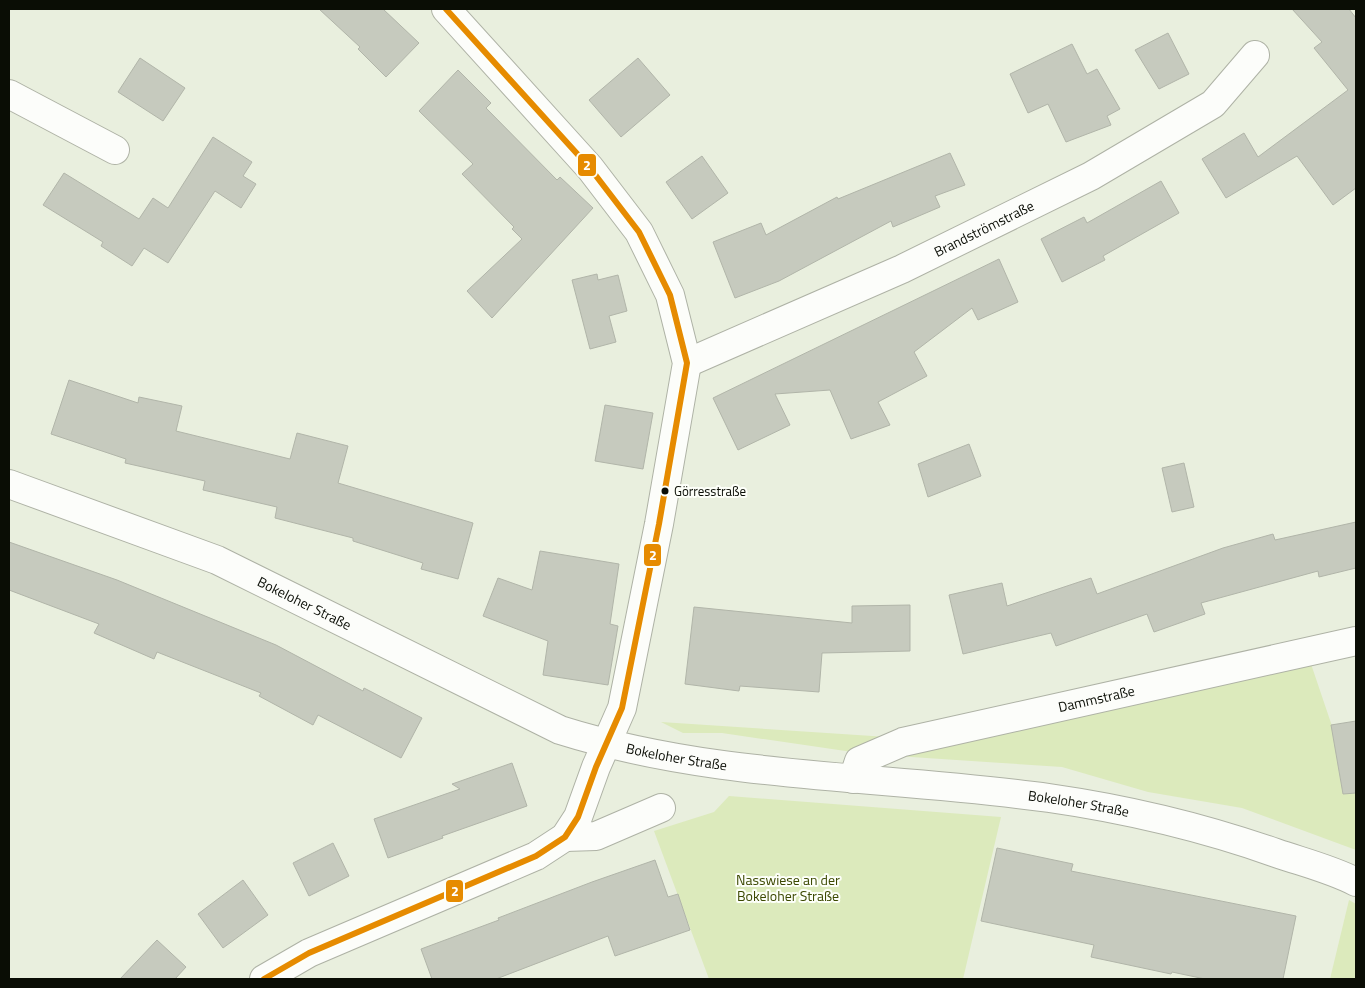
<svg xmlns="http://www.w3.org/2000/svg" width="1365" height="988" font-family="'Titillium Web',sans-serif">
	<rect width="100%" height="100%" fill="#e9efde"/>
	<!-- green -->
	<g fill="#dceabc">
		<polygon points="1310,661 1356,797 1356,850 1242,808 1148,792 1062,767 866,754 722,733 683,733 661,722 903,738"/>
		<polygon points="729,796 1001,817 963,979 709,979 654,831 714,812"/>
		<polygon points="1349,900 1356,904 1356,979 1330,979"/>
	</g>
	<!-- building -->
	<g fill="#c6cabe" stroke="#b1b5a9">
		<polygon points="319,9 383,9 419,43 386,77 358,49 360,47"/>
		<polygon points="1292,9 1349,9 1356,18 1356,188 1333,205 1297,156 1226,198 1202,159 1244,133 1258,157 1348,90 1314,48 1322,42"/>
		<polygon points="1168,33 1189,74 1159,89 1135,50"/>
		<polygon points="1072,44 1087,74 1097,69 1120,109 1107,116 1111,125 1066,142 1048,104 1028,113 1010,74"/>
		<polygon points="140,58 185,88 163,121 118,92"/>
		<polygon points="638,58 670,95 621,137 589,100"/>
		<polygon points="458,70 491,103 486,108 557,180 560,177 593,208 492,318 467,291 522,239 512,229 514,227 462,174 473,164 419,111"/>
		<polygon points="213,137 252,162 243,176 256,184 241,208 215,191 168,263 144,248 132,266 101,246 103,242 43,205 64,173 139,219 153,198 168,208"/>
		<polygon points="950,153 965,185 935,196 940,207 893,227 891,221 779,281 735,298 713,242 761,223 766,235 837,197 838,199"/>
		<polygon points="702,156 728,193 692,219 666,182"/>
		<polygon points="1161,181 1179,213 1103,256 1105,260 1062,282 1041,239 1084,217 1087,223"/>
		<polygon points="999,259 1018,302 978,320 972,308 914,352 927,376 878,402 890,425 851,439 830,390 775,394 790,425 738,450 713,398"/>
		<polygon points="597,274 598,280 618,275 627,311 609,316 616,342 590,349 572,280"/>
		<polygon points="69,380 138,403 139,397 182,406 176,431 290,459 297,433 348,446 338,483 473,523 458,579 421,569 423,563 353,541 353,538 275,518 277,507 203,490 205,481 125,463 126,459 51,434"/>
		<polygon points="605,405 653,413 643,469 595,461"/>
		<polygon points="969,444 981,476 928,497 918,464"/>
		<polygon points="1184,463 1194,507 1172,512 1162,468"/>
		<polygon points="1356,522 1356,568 1319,577 1318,571 1201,603 1205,614 1154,632 1147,614 1056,646 1051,633 963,654 949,595 1002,583 1007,606 1091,578 1097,594 1223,548 1273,534 1275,540"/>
		<polygon points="9,542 117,580 276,645 363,691 364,688 422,718 401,758 318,715 313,725 259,696 261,693 157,652 154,659 94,633 99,624 9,590"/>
		<polygon points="540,551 619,564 610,624 618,626 608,685 543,675 548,641 483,616 498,578 532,590"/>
		<polygon points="910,605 910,651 822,653 819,692 740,686 739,691 685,684 694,607 852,623 852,606"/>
		<polygon points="1356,721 1356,793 1343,794 1331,725"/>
		<polygon points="512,763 527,806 442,836 443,838 388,858 374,819 460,789 452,784"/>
		<polygon points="333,843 349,876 309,896 293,863"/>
		<polygon points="997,848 1073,864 1071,871 1296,916 1283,979 1205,979 1172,972 1171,974 1091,957 1094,945 981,921"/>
		<polygon points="655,860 668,897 678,894 690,930 615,956 608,936 496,979 432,979 421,949 499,920 498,918 592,882"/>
		<polygon points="243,880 268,915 223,948 198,914"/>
		<polygon points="157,940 186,967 175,979 120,979"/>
	</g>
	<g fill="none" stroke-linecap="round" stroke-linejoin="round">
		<defs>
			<g id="minor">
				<polyline points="9,94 115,150"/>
				<path id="s1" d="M687,363L902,269L1091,176L1213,104L1255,55"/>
				<path id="s2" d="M9,484L217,560L560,730C719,780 886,775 1049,798C1126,809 1202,827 1276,853C1302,862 1331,869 1356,882"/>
				<path id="s3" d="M853,779L859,761L903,742L1356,641"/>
				<polyline points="565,837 596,836 661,808"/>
				<polyline points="264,979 309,953 536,856 565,837 578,817 596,767 622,708 659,524 687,363 670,295 639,232 590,168 446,9"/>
			</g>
		</defs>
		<!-- minor casing -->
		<use href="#minor" stroke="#aeb2a5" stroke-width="30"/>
		<!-- minor -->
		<use href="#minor" stroke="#fcfdfa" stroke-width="28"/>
		<defs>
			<polyline id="bus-1" points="264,979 309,953 536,856 565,837 578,817 596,767 622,708 659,524 687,363 670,295 639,232 590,168 446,9"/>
		</defs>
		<!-- bus-1 casing -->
		<use href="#bus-1" stroke="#fdfff9" stroke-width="10"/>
		<!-- bus-1 -->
		<use href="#bus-1" stroke="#e68b00" stroke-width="6"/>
	</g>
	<!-- markers -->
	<circle fill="#0a0d05" stroke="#fdfff9" stroke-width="2" cx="665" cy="491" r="4.5"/>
	<g text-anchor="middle" stroke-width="4" stroke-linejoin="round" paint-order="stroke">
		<!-- bus labels -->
		<g font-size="13" fill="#0a0d05" stroke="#fdfff9" text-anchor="start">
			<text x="674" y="496">Görresstraße</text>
		</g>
		<!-- street labels -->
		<g font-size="14" fill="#0a0d05" stroke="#fdfff9">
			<text dy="5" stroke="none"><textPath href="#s1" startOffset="326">Brandströmstraße</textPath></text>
			<text dy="5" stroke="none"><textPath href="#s2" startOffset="319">Bokeloher Straße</textPath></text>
			<text dy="5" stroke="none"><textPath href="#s3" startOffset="265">Dammstraße</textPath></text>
			<text dy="5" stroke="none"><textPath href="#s2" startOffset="724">Bokeloher Straße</textPath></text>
			<text dy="5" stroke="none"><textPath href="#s2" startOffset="1129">Bokeloher Straße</textPath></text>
		</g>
		<!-- park labels -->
		<g font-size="14" fill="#3b4800" stroke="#fdfff9">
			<text x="788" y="885">Nasswiese an der<tspan x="788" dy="16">Bokeloher Straße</tspan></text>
		</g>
	</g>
	<g stroke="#fdfff9" stroke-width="2">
		<rect x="577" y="153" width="20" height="24" rx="5" fill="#e68b00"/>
		<rect x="643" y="543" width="19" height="24" rx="5" fill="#e68b00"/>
		<rect x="445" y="879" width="19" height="24" rx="5" fill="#e68b00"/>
	</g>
	<g font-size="14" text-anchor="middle" font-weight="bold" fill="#fff">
		<text x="587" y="170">2</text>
		<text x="653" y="560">2</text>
		<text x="455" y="896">2</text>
	</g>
	<!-- border -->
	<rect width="1365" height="988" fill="none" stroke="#0a0d05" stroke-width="20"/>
</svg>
